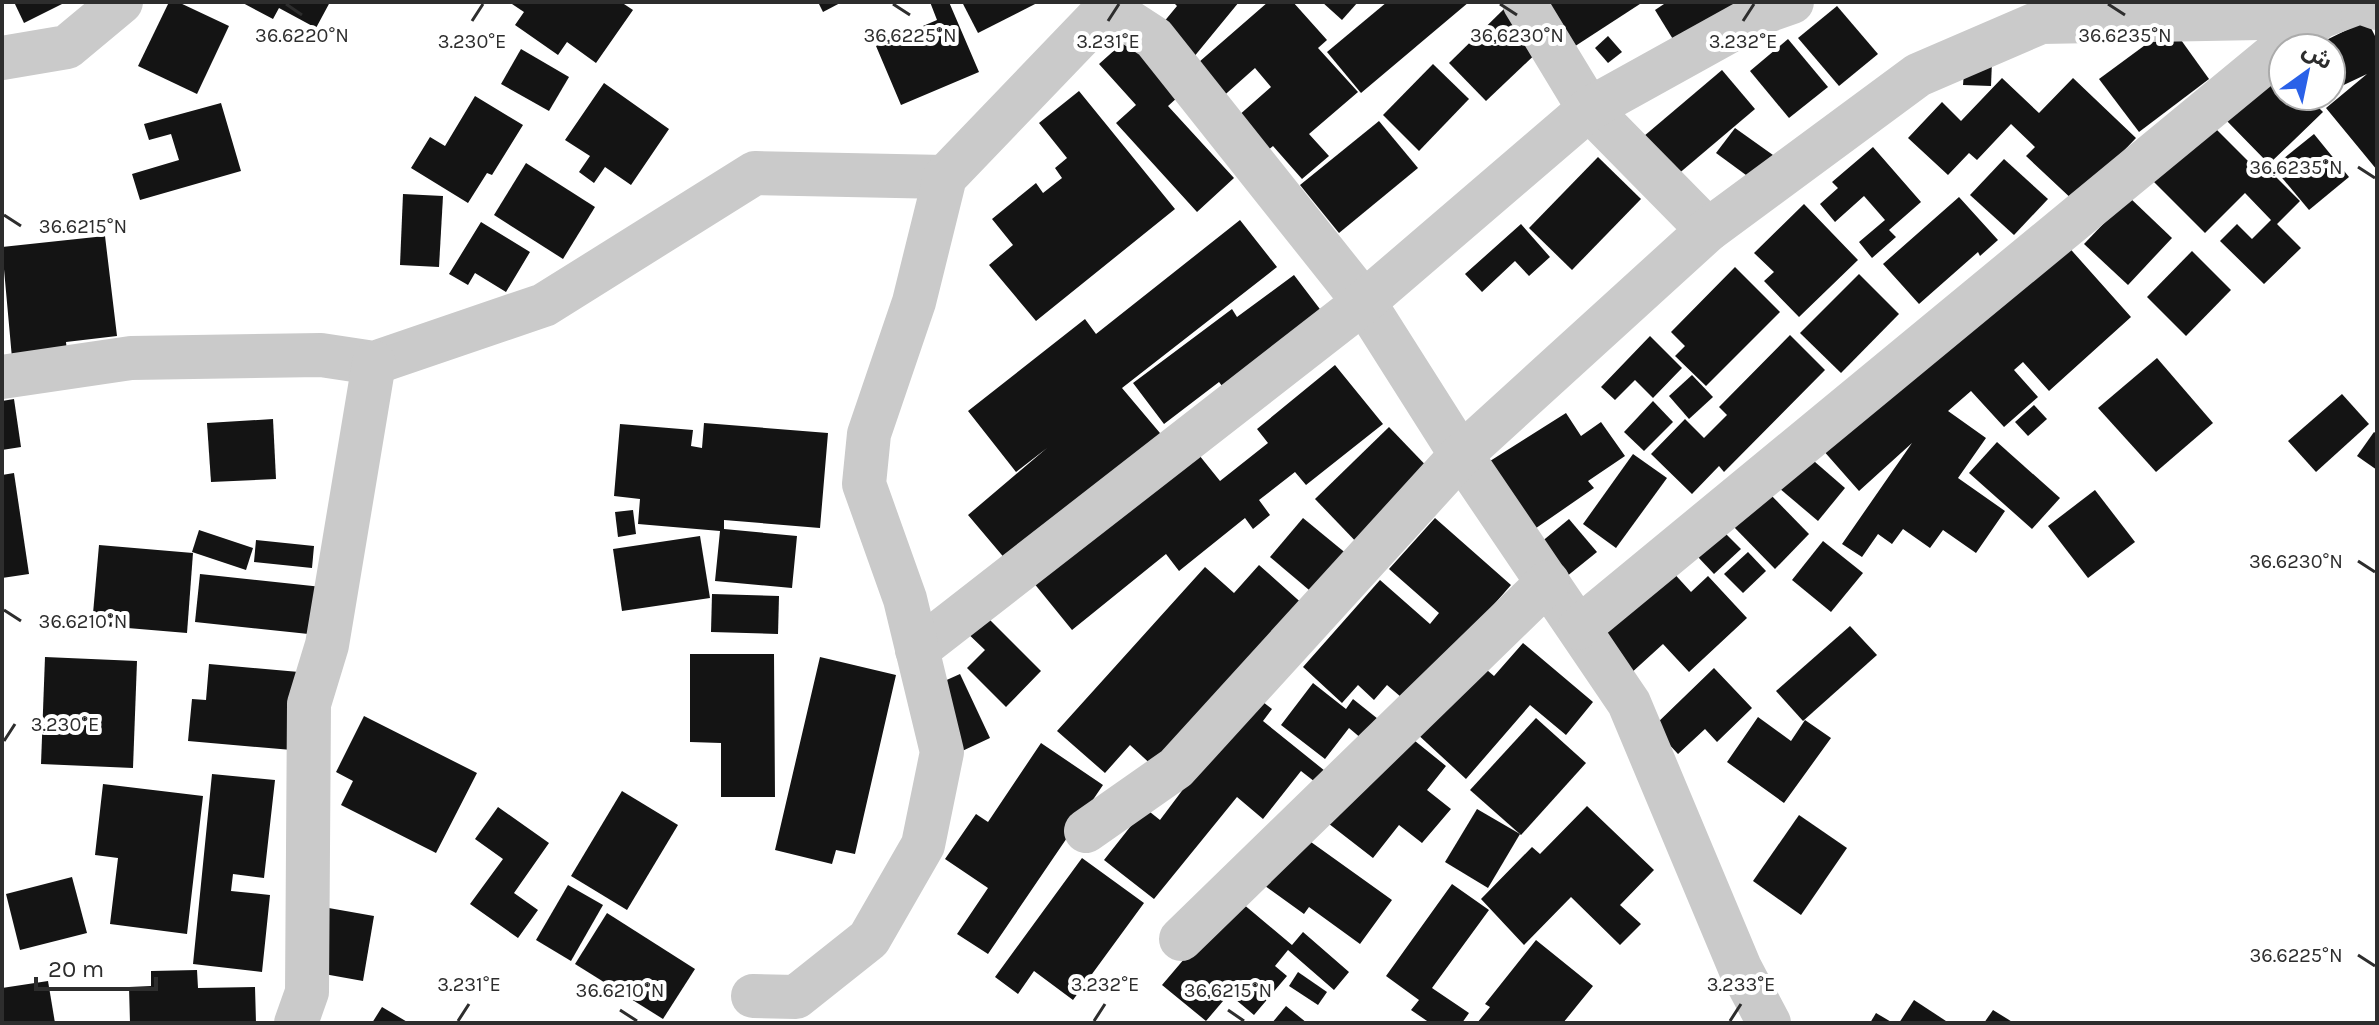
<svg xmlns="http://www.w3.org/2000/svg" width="2379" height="1025" font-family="Karla,'Noto Sans Arabic',sans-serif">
	<rect width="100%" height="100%" fill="#fff"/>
	<!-- building -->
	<g fill="#141414">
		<polygon points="14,2 66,2 24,23"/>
		<polygon points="169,2 178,2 229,26 197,94 138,66"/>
		<polygon points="241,2 330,2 316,28 279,8 273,19"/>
		<polygon points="509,2 621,2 633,10 596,63 567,42 558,55 515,25 524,12"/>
		<polygon points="818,2 842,2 823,12"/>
		<polygon points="930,2 949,2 979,72 901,105 876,46 937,20"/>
		<polygon points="962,2 1039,2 978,33"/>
		<polygon points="1173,2 1239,2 1193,58 1158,29 1177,6"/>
		<polygon points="1268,2 1293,2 1327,40 1318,48 1358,92 1309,134 1329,156 1302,179 1273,146 1259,158 1229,124 1271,87 1255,68 1219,100 1191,69"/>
		<polygon points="1322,2 1358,2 1342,20"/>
		<polygon points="1387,2 1469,2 1361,93 1327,52"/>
		<polygon points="1547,2 1643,2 1563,54"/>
		<polygon points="1667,2 1757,2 1679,49 1655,10"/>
		<polygon points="1507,6 1545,45 1486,101 1449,63"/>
		<polygon points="1837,6 1878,54 1839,86 1798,38"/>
		<polygon points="2367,20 2377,40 2377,170 2326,108 2367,74 2331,91 2331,48 2310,48"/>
		<polygon points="2171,26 2209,79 2139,132 2099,79"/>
		<polygon points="1137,30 1189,87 1168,106 1234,178 1197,212 1116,123 1136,105 1099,64"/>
		<polygon points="1608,36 1622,52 1608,63 1595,48"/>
		<polygon points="1788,39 1828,87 1789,118 1750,71"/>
		<polygon points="521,49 569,77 549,111 501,84"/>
		<polygon points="1965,60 1992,61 1991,86 1963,85"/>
		<polygon points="1433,64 1469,99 1419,151 1383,115"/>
		<polygon points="1722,70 1755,109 1670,181 1637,142"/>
		<polygon points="2283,71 2283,96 2307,96 2323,112 2269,164 2226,120"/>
		<polygon points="2002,78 2039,113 2073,78 2136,138 2075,202 2026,156 2035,147 2011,124 1977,160 1969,153 1948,175 1908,138 1942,102 1961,121"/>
		<polygon points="604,83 669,129 631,185 605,167 594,183 579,172 590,156 565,140"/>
		<polygon points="1079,91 1175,209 1036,321 989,265 1013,245 992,219 1036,183 1043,193 1062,178 1055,168 1067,158 1039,123"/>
		<polygon points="475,96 523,125 492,175 487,173 468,203 411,168 430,137 445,146"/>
		<polygon points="221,103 241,171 140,200 132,174 179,160 171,134 149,140 144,124"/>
		<polygon points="1379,121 1418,168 1339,233 1300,185"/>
		<polygon points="2210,123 2262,175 2268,169 2300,201 2277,224 2301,248 2264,284 2220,241 2237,224 2252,239 2271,220 2245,193 2205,233 2152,180"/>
		<polygon points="1735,128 1780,160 1761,186 1716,153"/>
		<polygon points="2314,134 2349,177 2309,210 2273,167"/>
		<polygon points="1873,147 1921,202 1889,230 1896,237 1872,258 1859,242 1885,220 1864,196 1835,222 1820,204 1838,188 1832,182"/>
		<polygon points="1598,157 1641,199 1572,270 1529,228"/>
		<polygon points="2004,159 2048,199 2014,235 1970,195"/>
		<polygon points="526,163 595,207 563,259 494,215"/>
		<polygon points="403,194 443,196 439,267 400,265"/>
		<polygon points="1959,197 1998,240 1980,256 1978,252 1919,304 1883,264"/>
		<polygon points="2129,197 2172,238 2128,285 2084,244"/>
		<polygon points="1804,204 1858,260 1799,317 1764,281 1774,272 1754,253"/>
		<polygon points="1240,220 1277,267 1122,388 1165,439 1012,567 968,515 1047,448 1016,472 968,411 1085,319 1096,334"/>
		<polygon points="481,222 530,252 506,292 475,273 468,285 449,274"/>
		<polygon points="1521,224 1550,257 1529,276 1515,261 1482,292 1465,274"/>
		<polygon points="105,236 117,336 66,342 67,352 12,358 2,247"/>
		<polygon points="2065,243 2131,317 2049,391 2023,362 2014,370 2038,397 2004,427 1971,391 1948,411 1986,438 1958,478 2005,511 1976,553 1943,530 1930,548 1903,529 1892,544 1878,534 1862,557 1842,544 1912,443 1859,491 1822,449"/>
		<polygon points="2192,251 2231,290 2186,336 2147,297"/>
		<polygon points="1735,267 1780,312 1706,386 1675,356 1685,346 1671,332"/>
		<polygon points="1859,274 1899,314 1841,373 1800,333"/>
		<polygon points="1294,275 1329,321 1229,395 1219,382 1164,424 1133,383 1232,309 1237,317"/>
		<polygon points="1790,335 1825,370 1724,472 1719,466 1692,494 1651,454 1685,419 1704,438 1727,415 1719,407"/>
		<polygon points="1650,336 1682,368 1653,398 1635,380 1615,400 1601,387"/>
		<polygon points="2157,358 2213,423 2156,472 2098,408"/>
		<polygon points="1335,365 1383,424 1306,485 1295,472 1259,500 1270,515 1253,529 1245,518 1179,571 1166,554 1072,630 1033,582 1195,450 1220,481 1268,443 1257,429"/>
		<polygon points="1692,375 1713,397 1689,419 1669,396"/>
		<polygon points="2342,394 2369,424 2316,472 2288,441"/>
		<polygon points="14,399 21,447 2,450 2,401"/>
		<polygon points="1653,401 1673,422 1644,451 1624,432"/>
		<polygon points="2034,405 2047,419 2028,436 2015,422"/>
		<polygon points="1566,413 1581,436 1601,422 1625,456 1588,481 1594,488 1526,535 1479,468"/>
		<polygon points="273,419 276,479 211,482 207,423"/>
		<polygon points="704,423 828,433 820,528 724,520 724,529 797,536 792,588 715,581 720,531 638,524 640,499 614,496 620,424 693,430 691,446 702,448"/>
		<polygon points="1389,427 1437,477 1363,549 1315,499"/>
		<polygon points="2374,432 2377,434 2377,470 2357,456"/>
		<polygon points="1997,442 2060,498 2032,529 1969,473"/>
		<polygon points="1633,454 1667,478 1616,548 1583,524"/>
		<polygon points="1807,455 1845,488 1818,521 1779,488"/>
		<polygon points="14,473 29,574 2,578 2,475"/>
		<polygon points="1766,490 1809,534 1775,569 1732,525"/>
		<polygon points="2095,490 2135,542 2088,578 2048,526"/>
		<polygon points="633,510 636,534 618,537 615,512"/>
		<polygon points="1303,518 1348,555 1315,595 1270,557"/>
		<polygon points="1435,518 1511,585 1408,703 1387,685 1374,700 1358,685 1342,703 1303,667 1380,580 1430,624 1439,613 1389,569"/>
		<polygon points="1569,519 1597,552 1561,581 1534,548"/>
		<polygon points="199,530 253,548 246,570 192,552"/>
		<polygon points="1724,532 1741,549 1714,574 1698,557"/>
		<polygon points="700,536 710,598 622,611 613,549"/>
		<polygon points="256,540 314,546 312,568 254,562"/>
		<polygon points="1823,541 1863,573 1831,612 1792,580"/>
		<polygon points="99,545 193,553 187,633 92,625"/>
		<polygon points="1748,552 1766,571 1743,593 1724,574"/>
		<polygon points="1259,565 1306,607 1156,769 1130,745 1105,773 1057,731 1205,567 1234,593"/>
		<polygon points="1670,569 1691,592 1708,576 1747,618 1689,672 1663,644 1629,675 1595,639"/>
		<polygon points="200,574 322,587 318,635 195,622"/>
		<polygon points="712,594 779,596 778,634 711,632"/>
		<polygon points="980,610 1041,671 1006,707 967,668 985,650 962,628"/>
		<polygon points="1850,626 1877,655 1803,721 1776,691"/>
		<polygon points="1523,643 1593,702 1566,735 1530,705 1466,779 1414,731 1474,659 1494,676"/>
		<polygon points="690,654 774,654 775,797 721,797 721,743 690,742"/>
		<polygon points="45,657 137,661 133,768 41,764"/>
		<polygon points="820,657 896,675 855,854 836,850 832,864 775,850"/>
		<polygon points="209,664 299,672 292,750 188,741 192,699 206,700"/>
		<polygon points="1714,668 1752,708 1717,742 1705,729 1678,754 1653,727"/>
		<polygon points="960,674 990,738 960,752 931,687"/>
		<polygon points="1313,683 1346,709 1353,699 1378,719 1362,739 1349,728 1325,759 1281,725"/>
		<polygon points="1254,695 1272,709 1263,721 1325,771 1324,789 1301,771 1263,819 1237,797 1154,899 1104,860 1145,808 1160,820"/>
		<polygon points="364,716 477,773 436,853 341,805 353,781 336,772"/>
		<polygon points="1758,717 1791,741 1805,720 1831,738 1784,803 1727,762"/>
		<polygon points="1536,718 1586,763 1521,835 1470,790"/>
		<polygon points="1399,728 1446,766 1427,790 1451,809 1422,843 1399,825 1373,858 1324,820"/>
		<polygon points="1041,743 1103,785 988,954 957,934 988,888 945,859 976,814 988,822"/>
		<polygon points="212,774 275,780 264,878 233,874 231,891 270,895 262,972 193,964"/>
		<polygon points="103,784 203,796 187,934 110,924 118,858 95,855"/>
		<polygon points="622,791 678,825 627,910 571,876"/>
		<polygon points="1587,806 1654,870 1620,905 1641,924 1620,945 1571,897 1524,945 1481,899 1532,847 1540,854"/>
		<polygon points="498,807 549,843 514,893 538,910 518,938 470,904 503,859 475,839"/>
		<polygon points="1477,809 1520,834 1488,888 1445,862"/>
		<polygon points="1799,815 1847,848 1801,915 1753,881"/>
		<polygon points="1297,832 1392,900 1360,944 1309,907 1304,914 1261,883"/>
		<polygon points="1082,858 1144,903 1073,1000 1034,971 1018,994 995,977"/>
		<polygon points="72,877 87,933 20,950 6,894"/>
		<polygon points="1452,884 1489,910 1432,988 1469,1013 1462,1023 1430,1023 1411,1010 1419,1000 1386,976"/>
		<polygon points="568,885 603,905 571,961 536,940"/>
		<polygon points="1236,898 1292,945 1303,932 1349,972 1334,990 1288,950 1275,966 1287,976 1254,1015 1229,994 1206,1021 1162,985"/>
		<polygon points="323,907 374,916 363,981 313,972"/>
		<polygon points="607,913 695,969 663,1019 575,964"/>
		<polygon points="1536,940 1593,986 1563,1023 1477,1023 1490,1007 1485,1004"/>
		<polygon points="197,970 198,988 255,987 256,1023 130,1023 129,987 151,986 151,971"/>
		<polygon points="1298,972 1327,992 1318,1005 1289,986"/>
		<polygon points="48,981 55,1023 2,1023 2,988"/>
		<polygon points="1914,1000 1949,1023 1899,1023"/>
		<polygon points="1286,1006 1307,1023 1272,1023"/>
		<polygon points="382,1007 409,1023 372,1023"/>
		<polygon points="1993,1010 2014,1023 1984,1023"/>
		<polygon points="1876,1013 1893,1023 1870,1023"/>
	</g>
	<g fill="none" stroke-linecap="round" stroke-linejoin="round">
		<!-- minor -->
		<g stroke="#cacaca" stroke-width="44">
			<polyline points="1109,2 1108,8 1154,38 1364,302 1461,455 1629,703 1740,968 1769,1023"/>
			<polyline points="1524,2 1589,109 1708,230"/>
			<polyline points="2,58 67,47 121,2"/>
			<polyline points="2,377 131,358 321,355 374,363 544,305 755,173 945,177"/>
			<polyline points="1579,628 2320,17 2360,2 2377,8"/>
			<polyline points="917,650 1364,302 1589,109 1764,12 1792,2"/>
			<polyline points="1086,831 1176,768 1461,455 1708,230 1918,75 2041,22 2320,17"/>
			<polyline points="1181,939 1548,582"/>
			<polyline points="753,996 796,997 869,939 923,845 942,752 905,599 864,484 869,434 914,302 945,177 1113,2"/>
			<polyline points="296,1023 307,992 309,704 327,645 374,363"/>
		</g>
	</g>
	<!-- ticks -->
	<path fill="none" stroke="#2d2d2d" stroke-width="3" d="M286,4L302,15M893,4L910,15M1500,4L1517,15M2108,4L2125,15M472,21L483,4M1108,21L1119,4M1743,21L1754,4M2358,167L2375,178M4,215L21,226M2358,561L2375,572M4,610L21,621M4,741L15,724M2358,955L2375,966M620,1010L637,1021M1228,1010L1244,1021M458,1021L469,1004M1094,1021L1105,1004M1730,1021L1741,1004"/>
	<g font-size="20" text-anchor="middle" fill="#2d2d2d" stroke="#fff" stroke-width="8" stroke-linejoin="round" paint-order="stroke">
		<text x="302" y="42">36.6220°N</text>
		<text x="910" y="42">36.6225°N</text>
		<text x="1517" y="42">36.6230°N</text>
		<text x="2125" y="42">36.6235°N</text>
		<text x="472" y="48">3.230°E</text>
		<text x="1108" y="48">3.231°E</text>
		<text x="1743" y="48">3.232°E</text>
		<text x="2296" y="174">36.6235°N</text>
		<text x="83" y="233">36.6215°N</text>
		<text x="2296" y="568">36.6230°N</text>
		<text x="83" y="628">36.6210°N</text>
		<text x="65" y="731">3.230°E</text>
		<text x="2296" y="962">36.6225°N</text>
		<text x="469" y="991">3.231°E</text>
		<text x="1105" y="991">3.232°E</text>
		<text x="1741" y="991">3.233°E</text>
		<text x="620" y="997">36.6210°N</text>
		<text x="1228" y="997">36.6215°N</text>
	</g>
	<!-- border -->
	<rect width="2379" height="1025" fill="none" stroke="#2d2d2d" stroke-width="8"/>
	<!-- north arrow -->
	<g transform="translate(2307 72) rotate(33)"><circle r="38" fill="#ffffff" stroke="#ababab" stroke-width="2"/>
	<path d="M0-6L14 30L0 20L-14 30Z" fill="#2a61e8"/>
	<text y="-12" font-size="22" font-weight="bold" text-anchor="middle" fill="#2d2d2d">ش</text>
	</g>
	<!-- scale -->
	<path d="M36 977v12h120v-12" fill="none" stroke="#2d2d2d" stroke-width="4"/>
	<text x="48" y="977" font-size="24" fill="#2d2d2d" stroke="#ffffff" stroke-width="6" paint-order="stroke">20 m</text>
</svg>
